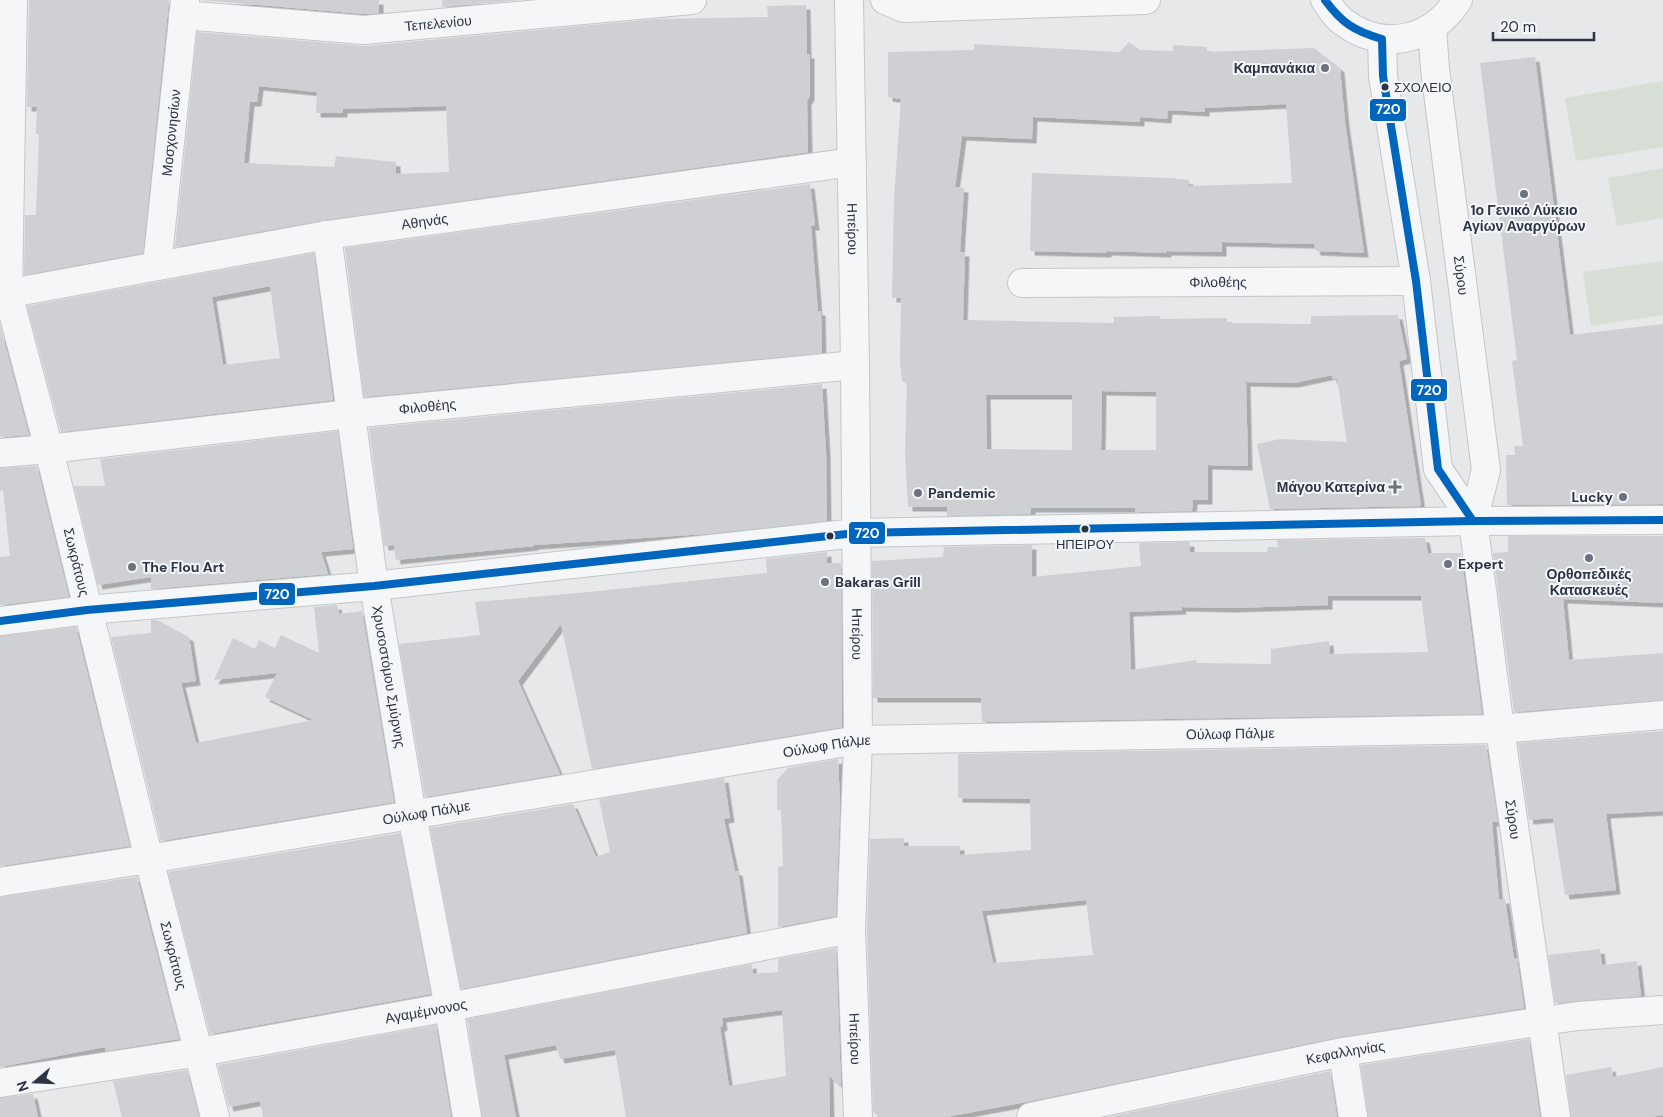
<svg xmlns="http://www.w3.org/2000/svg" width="1663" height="1117" font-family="'DM Sans',sans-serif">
	<defs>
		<filter id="shadow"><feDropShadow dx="4.5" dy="4.5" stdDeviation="0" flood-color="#0004"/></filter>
	</defs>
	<rect width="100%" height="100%" fill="#e6e8ea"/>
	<!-- green -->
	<g fill="#d6ded6">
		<polygon points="1663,81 1663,147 1576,161 1565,98"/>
		<polygon points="1663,168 1663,218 1617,226 1608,178"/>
		<polygon points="1663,261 1663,315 1591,326 1583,272"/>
	</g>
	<!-- building -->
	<g fill="#ced0d3" fill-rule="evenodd" filter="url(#shadow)">
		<polygon points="29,0 169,0 143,253 24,275 25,215 36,215 39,134 36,134 37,107 27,107"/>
		<polygon points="200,0 379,0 379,13 364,14"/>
		<polygon points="442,0 520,0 443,7"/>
		<path d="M806,5L807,54H810V96L807,101L808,152L325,220L175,247L197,32L365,46L657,19L768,17L767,6ZM259,86L317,92L316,113H343V109L446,106L449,172L396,174V162L336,156L334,167L244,163L250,102H257Z"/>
		<path d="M1129,42L1140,50L1173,51V45L1207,47V52L1314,48L1340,68L1345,122L1364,253L1316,251L1314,244L1222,242V252L1167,251V253L1107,251V253L1030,251L1032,173L1170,178L1189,180V186L1292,183L1286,104L1205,108V112L1168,110L1167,119L1140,117V122L1033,117L1032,139L962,136L955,187L964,188L960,252H965L963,320L1114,323V317L1160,316V319L1227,318V323L1311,324V316L1398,315L1407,359L1399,361L1421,506L1270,509L1257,444L1280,439L1347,442L1337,379H1332V375L1294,383L1246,382L1248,466L1208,465V500H1193L1192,511L1135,512V508H1031V514L947,516V507H908L905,454L907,383L902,381L900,362L901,298H892L894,198L901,99L888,97V52L974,50V44L1120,52ZM1102,391L1156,392V450H1101ZM986,395H1072V450L987,449Z"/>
		<polygon points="1535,57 1570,335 1663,324 1663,504 1507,505 1506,455 1515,455 1514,446 1523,446 1512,361 1517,360 1480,63"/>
		<polygon points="810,184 815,226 811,226 818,311 821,311 822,353 364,397 345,248"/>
		<path d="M314,253L333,400L61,432L27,306ZM270,286L280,358L223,365L212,297Z"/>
		<polygon points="0,325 29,435 0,437"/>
		<polygon points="822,384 826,452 827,521 705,534 534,545 534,546 396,560 394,545 384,546 369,428"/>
		<polygon points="338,431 353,549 321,552 328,574 151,589 151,577 98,585 74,486 105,486 100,459"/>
		<polygon points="37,466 69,597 0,605 0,557 10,556 3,490 0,491 0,468"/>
		<polygon points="1508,536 1663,536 1663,603 1563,599 1569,660 1663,653 1663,700 1514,712 1493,553 1508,552"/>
		<path d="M1425,538L1428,553H1461L1482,714L982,722L981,698H873L872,561L943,557L944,547L1032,545V577L1141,566L1139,543L1190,542V552H1267L1268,547H1278L1277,540ZM1328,596H1421L1428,652L1330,654L1329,641L1271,649V664L1197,663L1196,660L1131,670L1129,612L1182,610L1181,607L1231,608L1328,605Z"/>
		<polygon points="827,552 827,563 841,563 842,727 592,769 561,624 518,681 560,774 425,797 399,644 480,635 475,602 589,592 767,573 766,559"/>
		<polygon points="337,605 339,614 362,611 394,802 161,841 111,637 151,633 151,620 157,620 189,637 196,681 181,683 196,743 313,720 265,697 277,673 214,680 233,638 255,649 259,640 275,648 281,635 319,653 314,607"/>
		<polygon points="76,627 130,846 0,866 0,636"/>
		<polygon points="1663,731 1663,811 1606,814 1616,890 1565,895 1553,818 1529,820 1518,743"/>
		<path d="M1486,745L1498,822H1492L1499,900L1505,899L1514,959L1517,958L1524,1008L1340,1037L1026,1102L946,1117H880L873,1112L867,929L870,839L904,838V846H960V855L1031,850L1030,799L958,798V754ZM1086,900L1093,955L993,963L982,911Z"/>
		<polygon points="838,759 840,802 836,916 778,927 778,867 783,866 781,810 777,810 777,780 788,768"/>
		<polygon points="724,778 730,818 724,819 735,871 738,871 747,933 461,989 430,828 573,804 596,857 610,852 599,799"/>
		<polygon points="400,833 431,994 210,1034 168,872"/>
		<polygon points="137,877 179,1039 106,1051 105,1047 0,1067 0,897"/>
		<path d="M836,948L841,1086L829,1076L830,1117H626L615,1050L560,1059L556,1045L504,1055L516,1117H482L467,1019L752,964L753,974L778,972V959ZM782,1010L786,1076L729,1086L720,1027L723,1026L722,1018Z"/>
		<polygon points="1600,949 1602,965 1637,961 1641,996 1555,1003 1548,955"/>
		<polygon points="436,1025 451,1117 263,1117 260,1101 229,1107 218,1065"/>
		<polygon points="1529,1039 1540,1117 1368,1117 1361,1065"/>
		<polygon points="1611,1067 1613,1077 1663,1067 1663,1115 1650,1117 1571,1117 1566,1075"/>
		<polygon points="187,1070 199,1117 122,1117 113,1081"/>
		<polygon points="1330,1071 1337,1117 1108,1117"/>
		<polygon points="33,1094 38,1117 0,1117 0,1098"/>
	</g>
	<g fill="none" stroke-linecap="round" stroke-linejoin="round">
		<defs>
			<g id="minor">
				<path id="s1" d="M13,0L8,294L49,449L149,859L215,1117"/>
				<path id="s2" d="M849,0L855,365L858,740L851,929L858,1117"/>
				<polyline points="885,0 904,8 1146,0"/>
				<path d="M1325,0C1330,7 1335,16 1342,21C1382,52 1431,42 1458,0"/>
				<path id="s3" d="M183,15L364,30L692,0"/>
				<path id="s4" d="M1432,28L1435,69L1486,470L1473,521L1500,729L1556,1117"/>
				<polyline points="1382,39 1383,76 1416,281 1438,469 1473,521"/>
				<path id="s5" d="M327,235L374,586L412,815L449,1007L467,1117"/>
				<path id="s6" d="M157,266L185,0"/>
				<path id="s7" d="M1022,283L1416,281"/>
				<path id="s8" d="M0,295L327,235L852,162"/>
				<path id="s9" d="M0,453L49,449L350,414L855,365"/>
				<path id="s10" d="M0,882L149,859L858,740L1500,729L1663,715"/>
				<polyline points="1343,1052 1353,1117"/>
				<path id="s11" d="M0,1083L200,1052L449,1007L851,929"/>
				<path id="s12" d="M1031,1117L1343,1052L1543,1021L1578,1016L1663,1010"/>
			</g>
			<polyline id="tertiary" points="0,621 87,610 374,586 856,533 1473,521 1663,520"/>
		</defs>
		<!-- minor casing -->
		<use href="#minor" stroke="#c4c6c8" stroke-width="30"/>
		<!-- tertiary casing -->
		<use href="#tertiary" stroke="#c4c6c8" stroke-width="30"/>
		<!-- minor -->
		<use href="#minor" stroke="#f5f6f7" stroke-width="28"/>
		<!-- tertiary -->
		<use href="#tertiary" stroke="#f5f6f7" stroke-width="28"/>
		<defs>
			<g id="bus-1">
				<path d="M1325,0C1342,23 1354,31 1382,39L1383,76L1416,281L1438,469L1473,521"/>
				<polyline points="0,621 87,610 374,586 856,533 1473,521 1663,520"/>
			</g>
		</defs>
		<!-- bus-1 casing -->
		<use href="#bus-1" stroke="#f4f6f9" stroke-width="11"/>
		<!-- bus-1 -->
		<use href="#bus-1" stroke="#0065bd" stroke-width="8"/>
	</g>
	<!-- markers -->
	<g fill="#6c737f" stroke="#f4f6f9" stroke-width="2">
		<circle cx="1325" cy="68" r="5"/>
		<circle cx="1524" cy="194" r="5"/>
		<path d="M1392.5 479.5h5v5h5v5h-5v5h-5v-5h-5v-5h5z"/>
		<circle cx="918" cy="493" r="5"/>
		<circle cx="1623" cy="497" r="5"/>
		<circle cx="1589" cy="558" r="5"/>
		<circle cx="1448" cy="564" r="5"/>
		<circle cx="132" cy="567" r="5"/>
		<circle cx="825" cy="582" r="5"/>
	</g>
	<g fill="#2b3445" stroke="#f4f6f9" stroke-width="2">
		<circle cx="1385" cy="87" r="4.5"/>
		<circle cx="1085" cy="529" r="4.5"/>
		<circle cx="830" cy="536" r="4.5"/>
	</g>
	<g text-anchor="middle" stroke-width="4" stroke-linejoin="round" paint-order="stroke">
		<!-- bus labels -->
		<g font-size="13" fill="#2b3445" stroke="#f4f6f9" text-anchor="start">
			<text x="1394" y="92">ΣΧΟΛΕΙΟ</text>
			<text x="1085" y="549" text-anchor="middle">ΗΠΕΙΡΟΥ</text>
		</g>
		<!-- street labels -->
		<g font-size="14" fill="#2b3445" stroke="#f4f6f9">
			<text dy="5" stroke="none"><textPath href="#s3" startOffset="256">Τεπελενίου</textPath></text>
			<text dy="5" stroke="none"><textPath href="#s6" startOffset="134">Μοσχονησίων</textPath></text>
			<text dy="5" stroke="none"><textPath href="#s8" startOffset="431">Αθηνάς</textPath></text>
			<text dy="5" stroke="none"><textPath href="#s2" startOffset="229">Ηπείρου</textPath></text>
			<text dy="5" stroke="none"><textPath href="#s4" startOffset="249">Σύρου</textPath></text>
			<text dy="5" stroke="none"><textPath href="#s7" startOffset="196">Φιλοθέης</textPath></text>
			<text dy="5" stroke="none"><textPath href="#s9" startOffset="430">Φιλοθέης</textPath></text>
			<text dy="5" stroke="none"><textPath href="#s1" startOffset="571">Σωκράτους</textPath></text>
			<text dy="5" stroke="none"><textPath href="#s2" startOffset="634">Ηπείρου</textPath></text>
			<text dy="5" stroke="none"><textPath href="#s5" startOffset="446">Χρυσοστόμου Σμύρνης</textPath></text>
			<text dy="5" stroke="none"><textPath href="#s10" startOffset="1242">Ούλωφ Πάλμε</textPath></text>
			<text dy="5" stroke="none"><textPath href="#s10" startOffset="838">Ούλωφ Πάλμε</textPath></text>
			<text dy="5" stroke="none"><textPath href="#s10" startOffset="432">Ούλωφ Πάλμε</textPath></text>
			<text dy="5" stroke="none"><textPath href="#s4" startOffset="799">Σύρου</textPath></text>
			<text dy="5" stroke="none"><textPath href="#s1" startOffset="976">Σωκράτους</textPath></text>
			<text dy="5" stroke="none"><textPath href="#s11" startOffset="432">Αγαμέμνονος</textPath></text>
			<text dy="5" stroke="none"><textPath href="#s2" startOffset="1039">Ηπείρου</textPath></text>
			<text dy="5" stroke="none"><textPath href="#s12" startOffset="321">Κεφαλληνίας</textPath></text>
		</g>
		<!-- poi labels -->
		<g font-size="14" font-weight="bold" fill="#2b3445" stroke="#f4f6f9" text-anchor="start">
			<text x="1315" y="73" text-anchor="end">Καμπανάκια</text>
			<text x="1524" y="215" text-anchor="middle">1ο Γενικό Λύκειο<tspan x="1524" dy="16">Αγίων Αναργύρων</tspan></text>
			<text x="1385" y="492" text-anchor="end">Μάγου Κατερίνα</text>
			<text x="928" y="498">Pandemic</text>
			<text x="1613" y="502" text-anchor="end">Lucky</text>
			<text x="1458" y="569">Expert</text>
			<text x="142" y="572">The Flou Art</text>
			<text x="1589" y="579" text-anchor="middle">Ορθοπεδικές<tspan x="1589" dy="16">Κατασκευές</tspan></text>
			<text x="835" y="587">Bakaras Grill</text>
		</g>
	</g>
	<g stroke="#f4f6f9" stroke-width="2">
		<rect x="1369" y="98" width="38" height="24" rx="5" fill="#0065bd"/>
		<rect x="1410" y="378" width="38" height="24" rx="5" fill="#0065bd"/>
		<rect x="848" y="521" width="38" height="24" rx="5" fill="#0065bd"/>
		<rect x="258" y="582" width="38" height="24" rx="5" fill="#0065bd"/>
	</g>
	<g font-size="14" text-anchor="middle" font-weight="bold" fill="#fff">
		<text x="1388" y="114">720</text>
		<text x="1429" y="395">720</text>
		<text x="867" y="538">720</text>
		<text x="277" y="599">720</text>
	</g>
	<!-- north arrow -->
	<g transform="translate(35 1082) rotate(251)" stroke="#f4f6f9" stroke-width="4" paint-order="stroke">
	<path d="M0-4L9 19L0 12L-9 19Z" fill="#2b3445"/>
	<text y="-8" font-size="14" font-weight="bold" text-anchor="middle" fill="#2b3445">N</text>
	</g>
	<!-- scale -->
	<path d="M1493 32v8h101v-8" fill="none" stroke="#2b3445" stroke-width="2.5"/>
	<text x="1500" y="32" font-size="15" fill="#2b3445" stroke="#f4f6f9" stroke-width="4" paint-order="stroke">20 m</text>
</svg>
